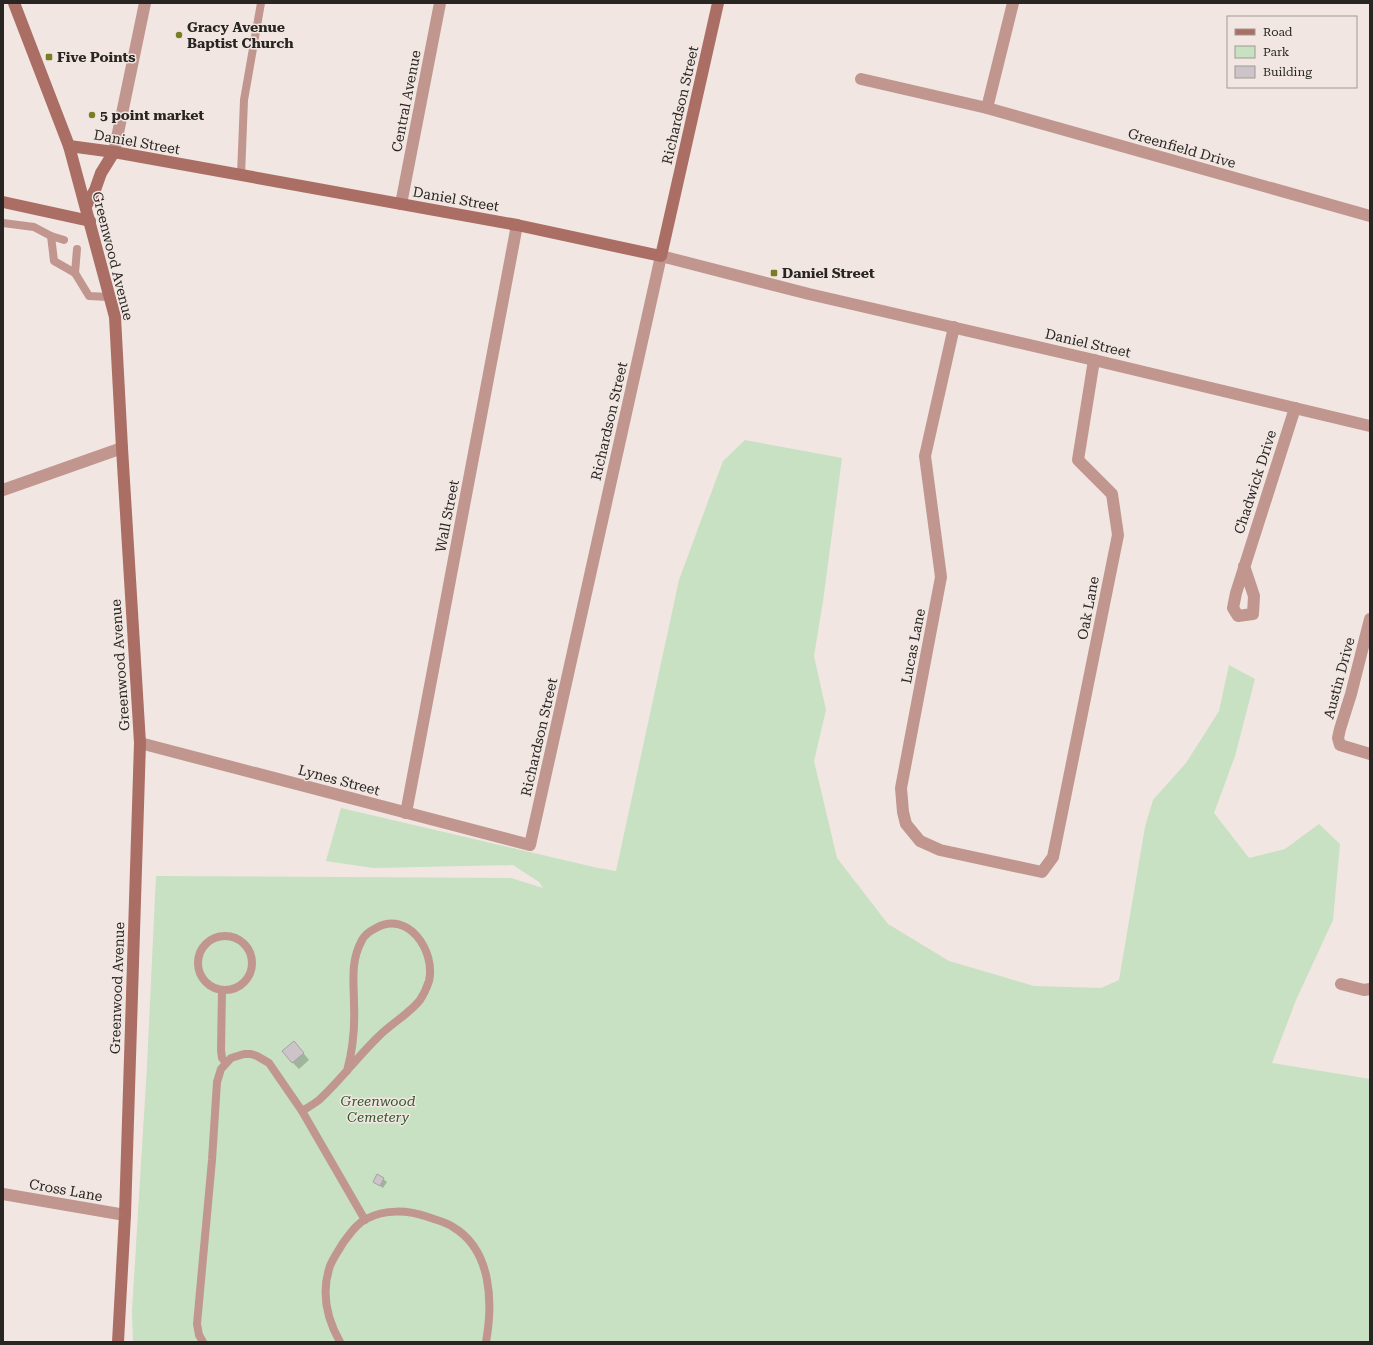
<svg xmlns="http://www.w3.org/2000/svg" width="1373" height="1345" font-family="'Roboto Serif',serif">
	<rect width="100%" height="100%" fill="#f1e6e1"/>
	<!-- green -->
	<polygon fill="#c7e1c2" points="745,440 842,458 823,601 814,656 826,710 814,761 837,858 888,924 949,961 1034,986 1101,988 1119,980 1145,827 1153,800 1186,763 1219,711 1229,665 1255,679 1235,756 1214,813 1249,858 1285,849 1319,824 1340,844 1333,920 1296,1000 1272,1063 1370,1079 1370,1342 133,1342 132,1311 147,1066 156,876 511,878 543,888 539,882 513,865 373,868 326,861 341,808 598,868 616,871 679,580 723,461"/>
	<!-- shadow -->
	<g fill="#0003">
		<polygon points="300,1049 309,1060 299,1069 292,1062"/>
		<polygon points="378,1175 387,1182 383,1188 374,1182"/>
	</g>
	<!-- building -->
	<g fill="#cdc4ca" stroke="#a9a0a6">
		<polygon points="294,1041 304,1053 292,1063 282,1051"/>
		<polygon points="377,1174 384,1178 380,1186 373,1182"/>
	</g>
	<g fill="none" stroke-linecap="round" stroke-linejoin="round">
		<!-- lane -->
		<g stroke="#c1968f" stroke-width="8">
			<polyline points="241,175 244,100 261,3"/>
			<polyline points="3,223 34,227 51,236 54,261 75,273 89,296 109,297"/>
			<polyline points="51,236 64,240"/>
			<polyline points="75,273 77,249"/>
			<circle cx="225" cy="963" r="27"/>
			<polyline points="222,990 221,1050 222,1058 226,1063"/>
			<path d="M302,1111C307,1108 314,1104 319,1100C341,1080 358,1056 379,1036C392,1023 409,1014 420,1000C424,994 427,987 429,981C436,951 408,910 376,928C370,931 365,934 362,940C350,962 354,982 354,1005C355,1027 353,1049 347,1071"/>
			<polyline points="203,1342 199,1335 197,1324 212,1160 217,1082 221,1069 231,1058 244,1054 251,1054 257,1056 269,1063 302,1111 365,1220"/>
			<path d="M340,1342C327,1319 321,1292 330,1266C333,1258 339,1250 343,1243C350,1234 356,1224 366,1219C385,1209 408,1210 428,1217C436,1220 446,1222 453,1227C492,1250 493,1303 486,1342"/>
		</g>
		<!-- street -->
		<g stroke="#c1968f" stroke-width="12">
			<polyline points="861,79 987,108 1370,216"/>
			<polyline points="987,108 1013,3"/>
			<polyline points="114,152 145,3"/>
			<polyline points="401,204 440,3"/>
			<polyline points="954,327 925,456 941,577 901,788 903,812 906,824 920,841 940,850 1042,872 1053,857 1118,535 1112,494 1078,460 1094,360"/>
			<polyline points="3,490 122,448"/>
			<polyline points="1244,566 1254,596 1253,614 1238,616 1233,608 1236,593 1295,408"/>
			<polyline points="1370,619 1351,694 1340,729 1338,738 1340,745 1370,754"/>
			<polyline points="140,743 530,845 661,256 809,294 1094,360 1370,426"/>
			<polyline points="406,813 517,225"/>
			<polyline points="1341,984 1364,990 1370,989"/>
			<polyline points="3,1194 125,1215"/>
		</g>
		<!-- secondary -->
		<g stroke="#aa6e64" stroke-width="12">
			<polyline points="14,3 69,146 115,317 122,448 140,743 125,1215 118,1342"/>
			<polyline points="69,146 114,152 517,225 661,256 718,3"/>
			<polyline points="3,202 90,221"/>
			<polyline points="86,206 95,190 101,173 114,152"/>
		</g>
	</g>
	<!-- markers -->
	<g fill="#797d26" stroke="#f1e6e1" stroke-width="1.5">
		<circle cx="179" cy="35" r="4"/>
		<rect x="45" y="53" width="8" height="8" rx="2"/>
		<circle cx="92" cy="115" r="4"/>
		<rect x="770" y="269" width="8" height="8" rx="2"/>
	</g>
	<g text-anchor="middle" stroke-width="3" stroke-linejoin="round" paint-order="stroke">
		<!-- poi labels -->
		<g font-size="14" font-weight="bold" fill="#282522" stroke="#f1e6e1" text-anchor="start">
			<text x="187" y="32">Gracy Avenue<tspan x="187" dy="16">Baptist Church</tspan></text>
			<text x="57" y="62">Five Points</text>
			<text x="100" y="120">5 point market</text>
			<text x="782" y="278">Daniel Street</text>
		</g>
		<!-- street labels -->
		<g font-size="14" fill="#282522" stroke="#f1e6e1">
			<text transform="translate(406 101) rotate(-79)" y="5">Central Avenue</text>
			<text transform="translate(680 105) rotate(-77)" y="5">Richardson Street</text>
			<text transform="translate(137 142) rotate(10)" y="5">Daniel Street</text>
			<text transform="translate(1182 148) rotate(16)" y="5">Greenfield Drive</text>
			<text transform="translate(456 199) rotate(10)" y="5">Daniel Street</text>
			<text transform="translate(113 256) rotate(76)" y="5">Greenwood Avenue</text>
			<text transform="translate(1088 343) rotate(13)" y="5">Daniel Street</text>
			<text transform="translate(609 421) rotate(-77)" y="5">Richardson Street</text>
			<text transform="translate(1255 482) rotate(-72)" y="5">Chadwick Drive</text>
			<text transform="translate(447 516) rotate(-79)" y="5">Wall Street</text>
			<text transform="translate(1088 608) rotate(-79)" y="5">Oak Lane</text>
			<text transform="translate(913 646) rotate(-79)" y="5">Lucas Lane</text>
			<text transform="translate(120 665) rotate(-94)" y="5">Greenwood Avenue</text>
			<text transform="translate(1339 678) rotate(-75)" y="5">Austin Drive</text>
			<text transform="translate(539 737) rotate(-77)" y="5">Richardson Street</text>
			<text transform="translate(339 780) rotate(15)" y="5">Lynes Street</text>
			<text transform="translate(117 988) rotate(-88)" y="5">Greenwood Avenue</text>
			<text transform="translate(66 1190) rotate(10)" y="5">Cross Lane</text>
		</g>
		<!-- park labels -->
		<g font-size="14" font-style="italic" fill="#31592b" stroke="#f1e6e1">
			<text x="378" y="1106">Greenwood<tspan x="378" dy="16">Cemetery</tspan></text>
		</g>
	</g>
	<!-- border -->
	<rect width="1373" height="1345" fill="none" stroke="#282522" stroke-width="8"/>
	<!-- legend -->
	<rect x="1227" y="16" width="130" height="72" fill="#f1e6e1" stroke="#a19995"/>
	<rect x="1235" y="29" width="20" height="6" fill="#aa6e64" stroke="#a19995"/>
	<text x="1263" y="36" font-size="12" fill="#282522">Road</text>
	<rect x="1235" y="46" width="20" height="12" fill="#c7e1c2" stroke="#a19995"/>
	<text x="1263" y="56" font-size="12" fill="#282522">Park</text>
	<rect x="1235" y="66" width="20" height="12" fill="#cdc4ca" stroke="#a19995"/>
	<text x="1263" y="76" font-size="12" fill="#282522">Building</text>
</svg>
